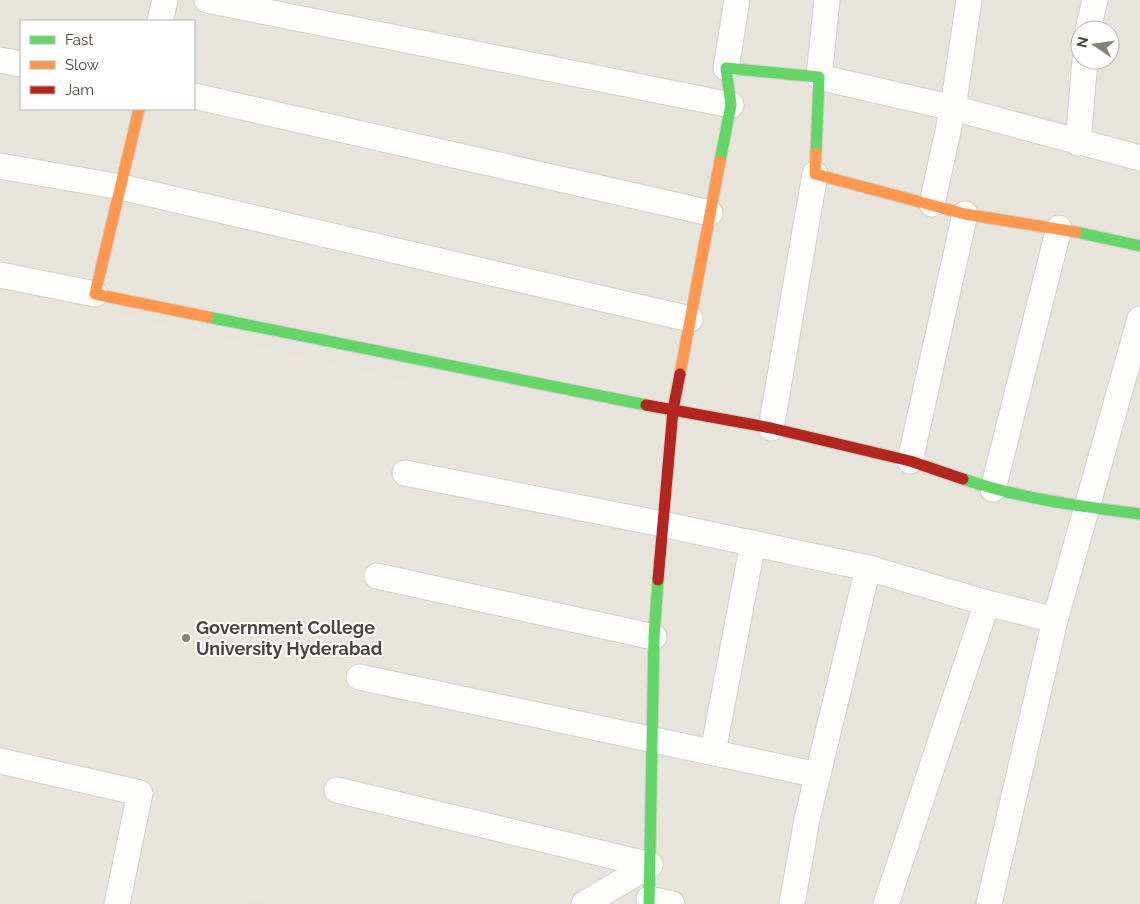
<svg xmlns="http://www.w3.org/2000/svg" width="1140" height="904" font-family="Raleway,sans-serif">
	<rect width="100%" height="100%" fill="#f4f2ee"/>
	<!-- residential -->
	<path fill="#e7e4dc" fill-rule="evenodd" d="M0,0H1140V904H0ZM21,21H194V109H21ZM1080,30H1110V60H1080Z"/>
	<!-- education -->
	<polygon fill="#eae5da" points="0,286 422,385 320,904 278,904 211,892 208,904 0,904"/>
	<g fill="none" stroke-linecap="round" stroke-linejoin="round">
		<defs>
			<g id="street">
				<polyline points="207,0 731,105"/>
				<polyline points="827,0 819,77 953,108 1140,158"/>
				<polyline points="160,21 165,0"/>
				<polyline points="1088,30 1095,0"/>
				<polyline points="0,60 21,64"/>
				<polyline points="726,68 737,0"/>
				<polyline points="194,96 710,213"/>
				<polyline points="1078,143 1085,60"/>
				<polyline points="0,166 121,187 690,319"/>
				<polyline points="932,204 953,108 969,0"/>
				<polyline points="0,275 95,294"/>
				<polyline points="771,428 815,174"/>
				<polyline points="910,461 965,214"/>
				<polyline points="405,473 662,524 868,568 807,819 792,904"/>
				<polyline points="993,489 1059,228"/>
				<polyline points="868,568 987,603 886,904"/>
				<polyline points="377,576 654,637"/>
				<polyline points="987,603 1055,620"/>
				<polyline points="359,677 818,775"/>
				<polyline points="713,752 753,543"/>
				<polyline points="0,761 140,793 117,904"/>
				<polyline points="337,790 650,865 584,904"/>
				<polyline points="649,899 672,904"/>
				<polyline points="989,904 1055,620 1140,319"/>
			</g>
			<g id="fast">
				<polyline points="720,161 731,105 726,68 819,77 816,153"/>
				<polyline points="1076,232 1140,246"/>
				<polyline points="208,317 646,405"/>
				<path d="M963,479C1022,499 1078,506 1140,514"/>
				<polyline points="649,904 654,637 658,580"/>
			</g>
			<g id="slow">
				<polyline points="139,109 95,294 208,317"/>
				<polyline points="816,153 815,174 965,214 1076,232"/>
				<polyline points="680,374 720,161"/>
			</g>
			<g id="jam">
				<polyline points="646,405 771,428 910,461 963,479"/>
				<polyline points="658,580 673,410 680,374"/>
			</g>
		</defs>
		<!-- street casing -->
		<use href="#street" stroke="#d2d0cb" stroke-width="27"/>
		<!-- fast casing -->
		<use href="#fast" stroke="#d3cfc5" stroke-width="13"/>
		<!-- slow casing -->
		<use href="#slow" stroke="#d3cfc5" stroke-width="13"/>
		<!-- jam casing -->
		<use href="#jam" stroke="#d3cfc5" stroke-width="13"/>
		<!-- street -->
		<use href="#street" stroke="#fdfdfc" stroke-width="25"/>
		<!-- fast -->
		<use href="#fast" stroke="#63d668" stroke-width="11"/>
		<!-- slow -->
		<use href="#slow" stroke="#ff974d" stroke-width="11"/>
		<!-- jam -->
		<use href="#jam" stroke="#b3261e" stroke-width="11"/>
	</g>
	<!-- markers -->
	<circle fill="#868178" stroke="#fff" stroke-width="2" cx="186" cy="638" r="5"/>
	<g text-anchor="middle" stroke-width="4" stroke-linejoin="round" paint-order="stroke">
		<!-- poi labels -->
		<g font-size="18" font-weight="bold" fill="#4b4439" stroke="#fff" text-anchor="start">
			<text x="196" y="634">Government College<tspan x="196" dy="21">University Hyderabad</tspan></text>
		</g>
	</g>
	<!-- legend -->
	<rect x="20" y="20" width="175" height="90" fill="#ffffff" stroke="#b7b4b0"/>
	<rect x="30" y="36" width="25" height="8" fill="#63d668" stroke="#b7b4b0"/>
	<text x="65" y="45" font-size="15" fill="#4b4439">Fast</text>
	<rect x="30" y="61" width="25" height="8" fill="#ff974d" stroke="#b7b4b0"/>
	<text x="65" y="70" font-size="15" fill="#4b4439">Slow</text>
	<rect x="30" y="86" width="25" height="8" fill="#b3261e" stroke="#b7b4b0"/>
	<text x="65" y="95" font-size="15" fill="#4b4439">Jam</text>
	<!-- north arrow -->
	<g transform="translate(1095 45) rotate(283)"><circle r="24" fill="#ffffff" stroke="#b7b4b0"/>
	<path d="M0-4L9 19L0 12L-9 19Z" fill="#868178"/>
	<text y="-8" font-size="14" font-weight="bold" text-anchor="middle" fill="#4b4439">N</text>
	</g>
</svg>
